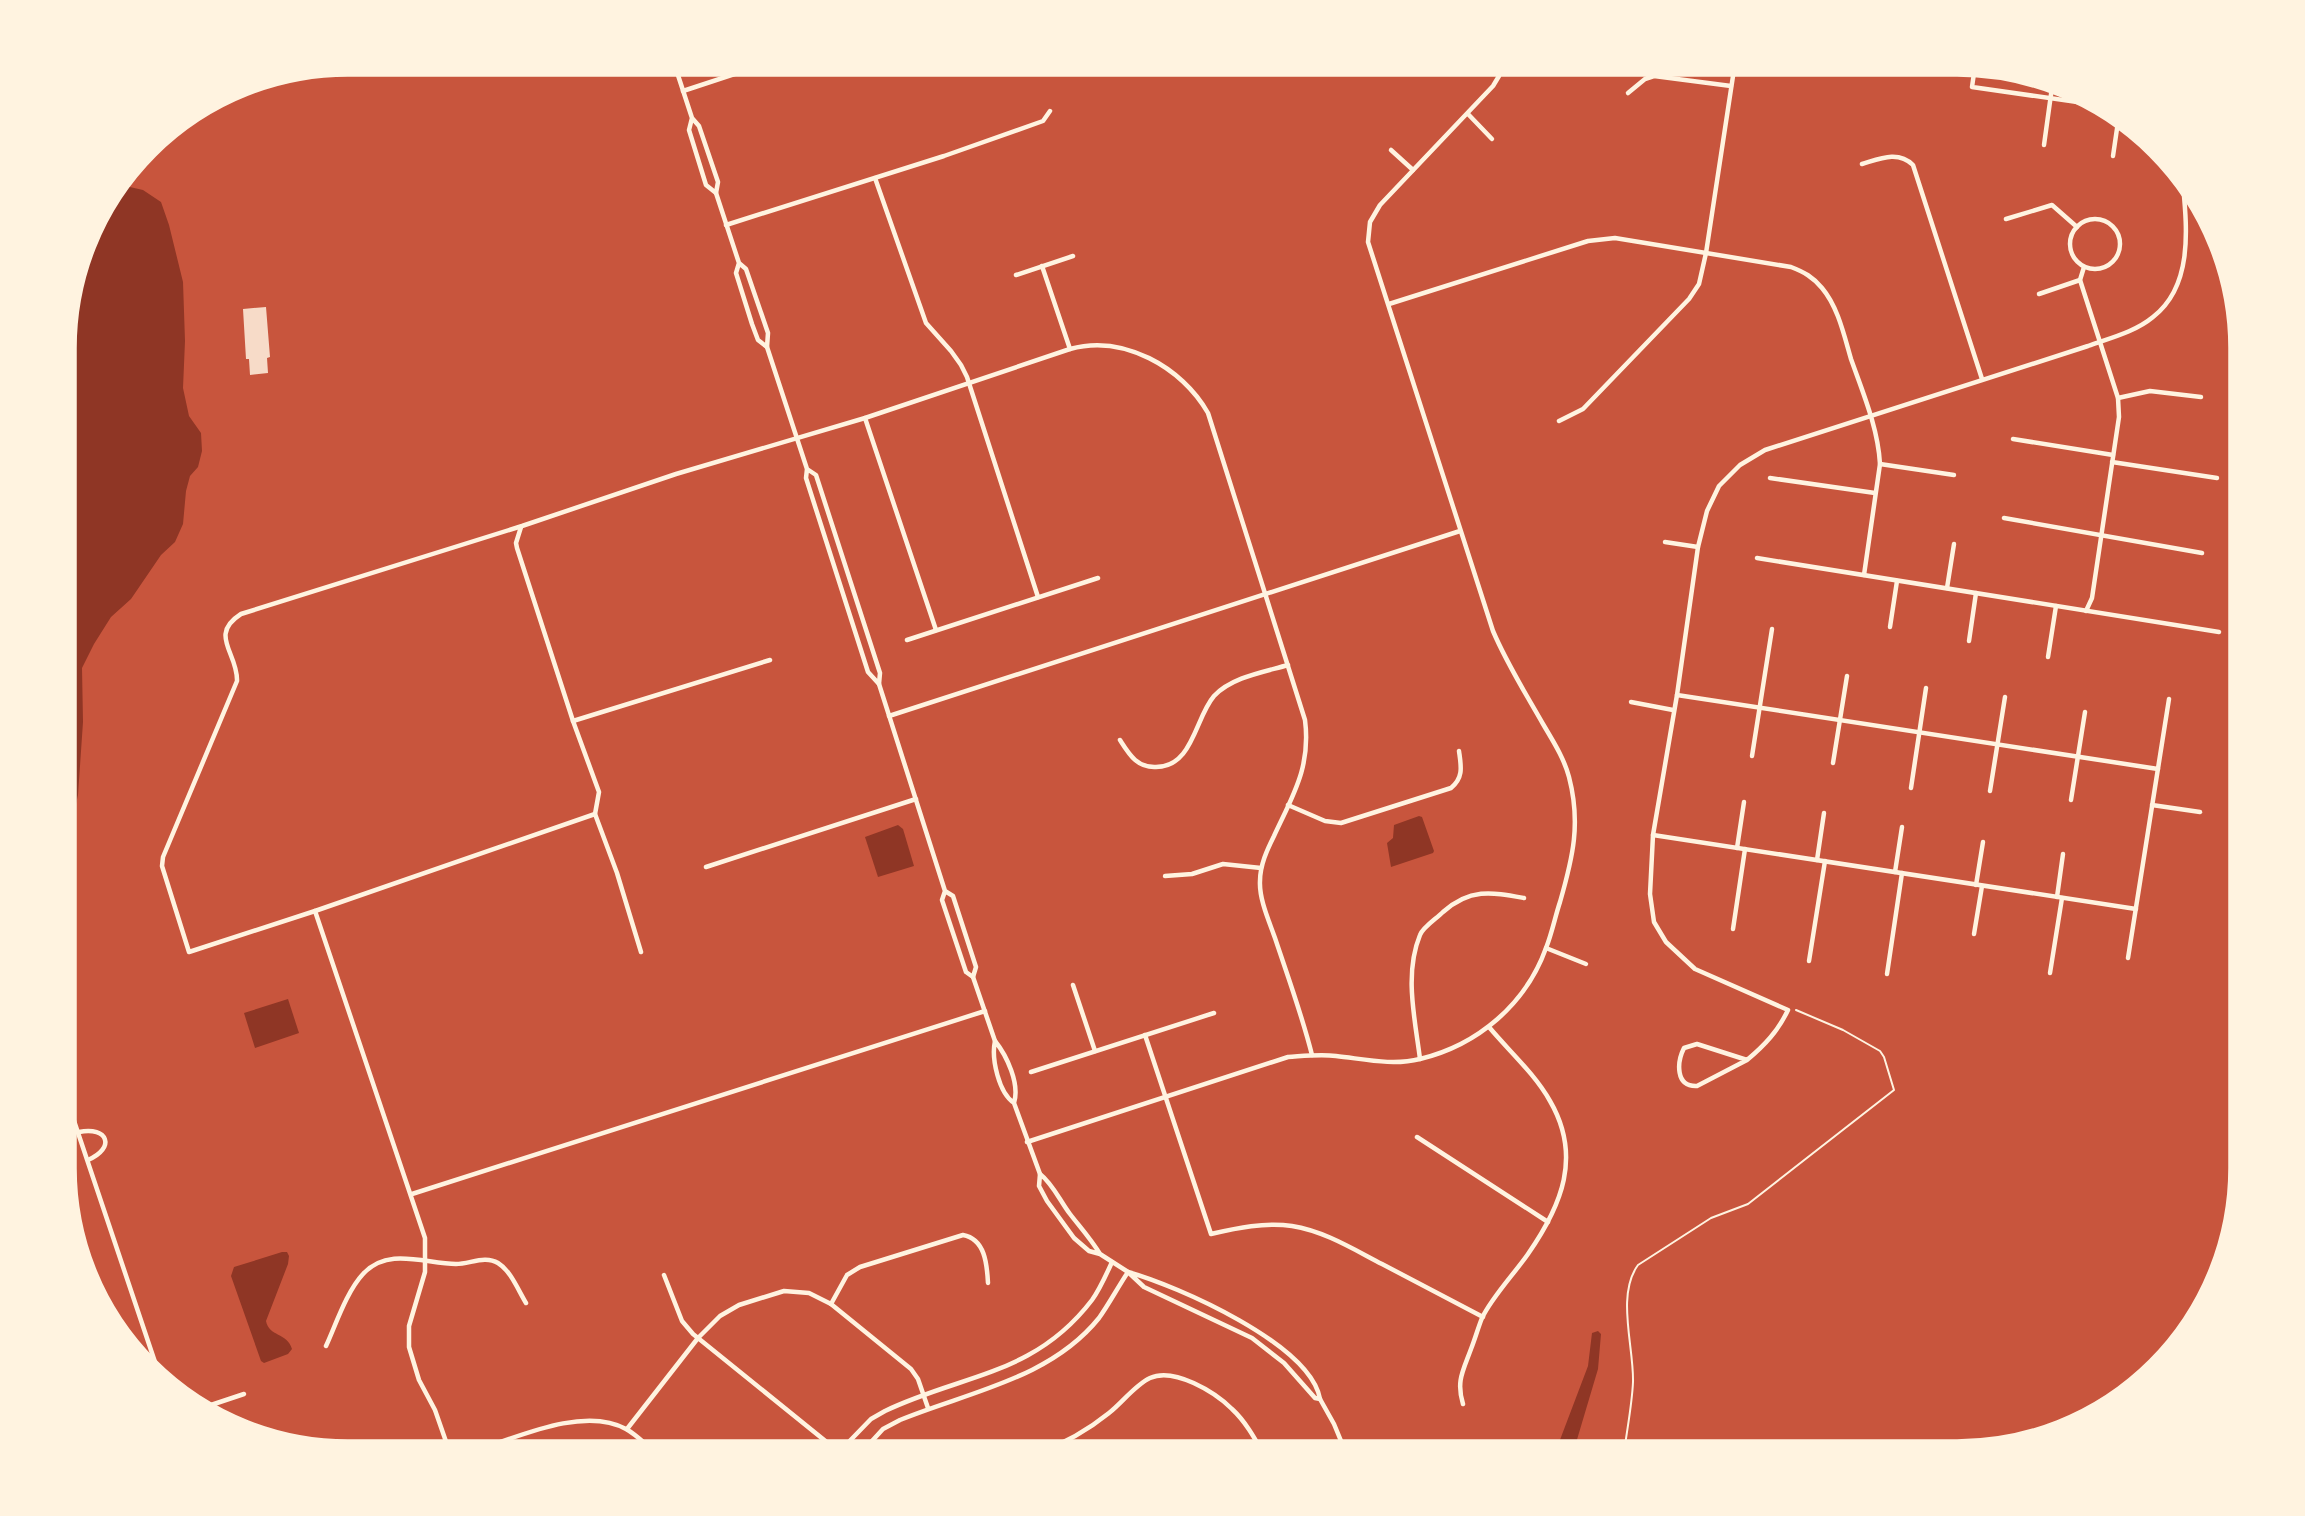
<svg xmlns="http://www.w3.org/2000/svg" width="2305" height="1516" font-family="Cabin,sans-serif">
	<rect width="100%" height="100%" fill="#c8553d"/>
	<!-- water -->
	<g fill="#8f3625">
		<polygon points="121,185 143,190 161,202 169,225 183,282 185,341 183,388 189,416 201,433 202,451 198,467 190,476 186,491 183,524 175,542 161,555 131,599 111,617 94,644 82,668 83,722 78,795 65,854 65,312 93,222"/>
		<polygon points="1419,816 1422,817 1434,851 1433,853 1391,867 1387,843 1393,838 1394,825"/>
		<polygon points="898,825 903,829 914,866 878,877 865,837"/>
		<polygon points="288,999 299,1033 255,1048 244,1013"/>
		<path d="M282,1252H287L289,1256L288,1264L266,1321C269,1337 287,1332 292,1349L288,1354L264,1363L261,1361L231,1276L234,1267Z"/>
		<polygon points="1598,1331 1601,1334 1598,1369 1573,1453 1555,1453 1588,1366 1592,1333"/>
	</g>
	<!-- building -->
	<polygon fill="#f7dbc8" points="266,307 270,357 267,358 268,373 250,375 249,359 246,359 243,309"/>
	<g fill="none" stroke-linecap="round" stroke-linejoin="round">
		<!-- path -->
		<path stroke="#fff3e0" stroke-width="2" d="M1624,1453C1627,1429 1632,1405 1633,1382C1634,1347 1616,1295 1638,1265L1711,1218L1748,1204L1894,1090L1884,1057L1880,1051L1843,1030L1796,1010"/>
		<!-- minor -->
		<g stroke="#fff3e0" stroke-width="4.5">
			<polyline points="674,63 692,118 699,126 718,182 716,193 706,185 689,130 692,118"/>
			<polyline points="1975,66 1972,87 2105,106"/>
			<polyline points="683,91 768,63"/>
			<polyline points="1628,93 1645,79 1654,76 1731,86"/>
			<polyline points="1468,114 1492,139"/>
			<polyline points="2044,145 2053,80"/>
			<polyline points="1391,150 1413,170"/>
			<polyline points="2113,156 2119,115"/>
			<path d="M1862,164C1879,159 1898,150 1913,165L1982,379"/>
			<polyline points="875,178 926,323 951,351 961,365 967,377 1038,597"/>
			<polyline points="716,193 739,263 746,269 768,333 767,347 758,340 752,324 736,273 739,263"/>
			<circle cx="2095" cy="244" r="25"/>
			<polyline points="2006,219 2052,205 2077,227"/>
			<polyline points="726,225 944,156 1043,121 1050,111"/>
			<polyline points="1042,266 1070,349"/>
			<polyline points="2084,267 2080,280 2118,398 2119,417 2092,598 2086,611"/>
			<polyline points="1016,275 1073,256"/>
			<polyline points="2039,294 2080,280"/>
			<path d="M1389,304L1588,241L1615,238L1791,267C1804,272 1813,277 1822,288C1838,307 1844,335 1851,359C1863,393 1878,428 1880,464L1864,575"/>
			<polyline points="767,347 807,469 806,478 868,672 879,684 880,673 816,475 807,469"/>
			<polyline points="2118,398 2150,391 2201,397"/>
			<polyline points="865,418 936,630"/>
			<polyline points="1559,421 1583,409 1689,299 1699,284 1706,253 1735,63"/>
			<polyline points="2013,439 2113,455"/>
			<polyline points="2112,462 2217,478"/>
			<polyline points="1880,464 1954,475"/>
			<polyline points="1770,478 1875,493"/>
			<polyline points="2004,518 2202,553"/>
			<polyline points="521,527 516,543 517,548 573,721 599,792 595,814 617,873 641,952"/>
			<polyline points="1665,542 1698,547"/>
			<polyline points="1757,558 2219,632"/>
			<polyline points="1947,588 1954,544"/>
			<polyline points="1890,627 1897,581"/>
			<polyline points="907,640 1098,578"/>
			<polyline points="1969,641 1976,593"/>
			<polyline points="2048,657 2056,606"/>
			<polyline points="879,684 945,891 942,900 966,972 973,977 976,967 953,896 945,891"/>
			<polyline points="1677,695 2158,769"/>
			<polyline points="1631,702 1673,710"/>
			<polyline points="889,716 1460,531"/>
			<polyline points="573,721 770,660"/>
			<path d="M1120,740C1129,754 1137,768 1156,767C1193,767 1195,718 1214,696C1232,677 1264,672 1288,665"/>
			<polyline points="1752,756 1772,629"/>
			<polyline points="1833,763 1847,676"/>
			<polyline points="1911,788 1926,688"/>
			<polyline points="1990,791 2005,697"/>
			<polyline points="2071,800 2085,712"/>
			<path d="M1288,805L1325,821L1341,823L1451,788C1464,777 1461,766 1459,751"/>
			<polyline points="2152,805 2200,812"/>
			<path d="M595,814L315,911L189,952L162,866L163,857L237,681C238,653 208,635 241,614L522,526L676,474L865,418L1070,349C1123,334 1182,367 1208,413L1305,720C1311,767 1293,795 1274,836C1267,850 1260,865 1260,881C1259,899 1269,921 1275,938C1288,977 1302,1015 1312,1055"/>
			<polyline points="1653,835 2136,909"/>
			<polyline points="1737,848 1744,802"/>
			<polyline points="1817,860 1824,813"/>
			<polyline points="706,867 916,799"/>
			<polyline points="1895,872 1902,827"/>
			<polyline points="1165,876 1192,874 1223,864 1261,868"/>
			<polyline points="1976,885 1983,842"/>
			<polyline points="2057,897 2063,854"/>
			<polyline points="315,911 425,1238 425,1272 409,1326 409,1347 419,1380 435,1410 450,1453"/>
			<polyline points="1733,929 1745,849"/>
			<polyline points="1974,934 1982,886"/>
			<polyline points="1546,948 1586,964"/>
			<polyline points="2128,958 2169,699"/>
			<polyline points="1809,961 1825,861"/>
			<polyline points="2050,973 2062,898"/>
			<polyline points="1887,974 1902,873"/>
			<polyline points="973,977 995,1041"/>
			<polyline points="1073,985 1095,1051"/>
			<path d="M1145,1035L1211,1234C1237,1228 1265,1222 1292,1226C1324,1231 1353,1249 1382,1264C1415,1281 1449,1299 1483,1317"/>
			<path d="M1420,1059C1415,1019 1404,974 1420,935C1423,927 1436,919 1443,912C1470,888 1491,892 1524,898"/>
			<path d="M1747,1060L1697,1086C1675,1087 1677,1062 1684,1048L1697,1044L1747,1060C1765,1045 1778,1031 1788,1010L1695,969L1666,942L1654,922L1650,894L1653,835L1677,695L1698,547L1707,511L1719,486L1740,465L1765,450L2088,346C2110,338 2135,332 2153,317C2193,286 2187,229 2183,184"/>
			<polyline points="1031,1072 1214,1013"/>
			<polyline points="65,1094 158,1371"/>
			<path d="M1014,1103C1020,1084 1007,1056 995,1041C991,1059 999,1093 1014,1103L1040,1174"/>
			<path d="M79,1132C108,1126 116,1148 88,1160"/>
			<polyline points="1417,1137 1548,1222"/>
			<path d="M1027,1142L1288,1057C1304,1056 1320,1054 1336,1056C1364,1059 1392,1066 1420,1059C1478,1045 1526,1004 1546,948C1552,933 1555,917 1560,902C1573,857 1581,823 1569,777C1564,758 1553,741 1543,724C1526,694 1507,664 1493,631L1368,242L1370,222L1380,205L1493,86L1499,76L1502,63"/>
			<polyline points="412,1194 985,1011"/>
			<path d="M1128,1272C1178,1286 1310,1344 1320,1399L1315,1398L1284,1363L1252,1338L1144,1287Z"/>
			<polyline points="664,1275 682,1321 693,1334 839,1452"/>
			<path d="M831,1304L847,1275L860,1267L963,1235C985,1239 987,1264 988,1283"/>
			<path d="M326,1346C336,1324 347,1291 363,1274C388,1246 426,1264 456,1264C470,1264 485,1255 498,1263C511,1271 518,1290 526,1303"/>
			<polyline points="1320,1399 1334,1424 1346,1453"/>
			<path d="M1463,1404C1456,1381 1463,1371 1471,1349C1475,1339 1478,1328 1482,1318C1492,1297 1514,1274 1528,1254C1562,1205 1582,1156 1550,1101C1535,1074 1509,1051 1489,1027"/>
			<polyline points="199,1409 244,1394"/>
			<polyline points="627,1429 698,1338 720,1316 739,1305 784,1291 809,1293 831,1304 911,1369 918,1379 928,1408"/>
			<polyline points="505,1442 509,1453"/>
			<path d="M839,1452L871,1419L885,1411C962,1374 1034,1376 1092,1300C1100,1289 1106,1275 1112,1262"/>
			<path d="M469,1453C513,1439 583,1405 626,1429C637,1435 646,1445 656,1453"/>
			<path d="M861,1453L883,1429L900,1420C968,1392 1050,1379 1099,1318C1109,1304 1118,1287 1128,1272L1100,1254L1089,1251L1074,1238L1047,1201L1039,1186L1040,1174C1053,1184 1060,1201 1070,1214C1080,1227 1091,1239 1100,1254"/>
			<path d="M1038,1453C1063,1444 1088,1430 1109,1413C1122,1403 1135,1385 1150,1378C1174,1367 1215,1392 1232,1409C1245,1421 1254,1437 1263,1453"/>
		</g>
	</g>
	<!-- crop -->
	<path d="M0 0H2305V1516H0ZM348 75H1957A273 273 0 0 1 2230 348V1168A273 273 0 0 1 1957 1441H348A273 273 0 0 1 75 1168V348A273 273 0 0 1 348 75Z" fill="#fff3e0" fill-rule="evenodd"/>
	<path fill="none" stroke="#fff3e0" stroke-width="3.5" d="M348 75H1957A273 273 0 0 1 2230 348V1168A273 273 0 0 1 1957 1441H348A273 273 0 0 1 75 1168V348A273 273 0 0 1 348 75Z"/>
</svg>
